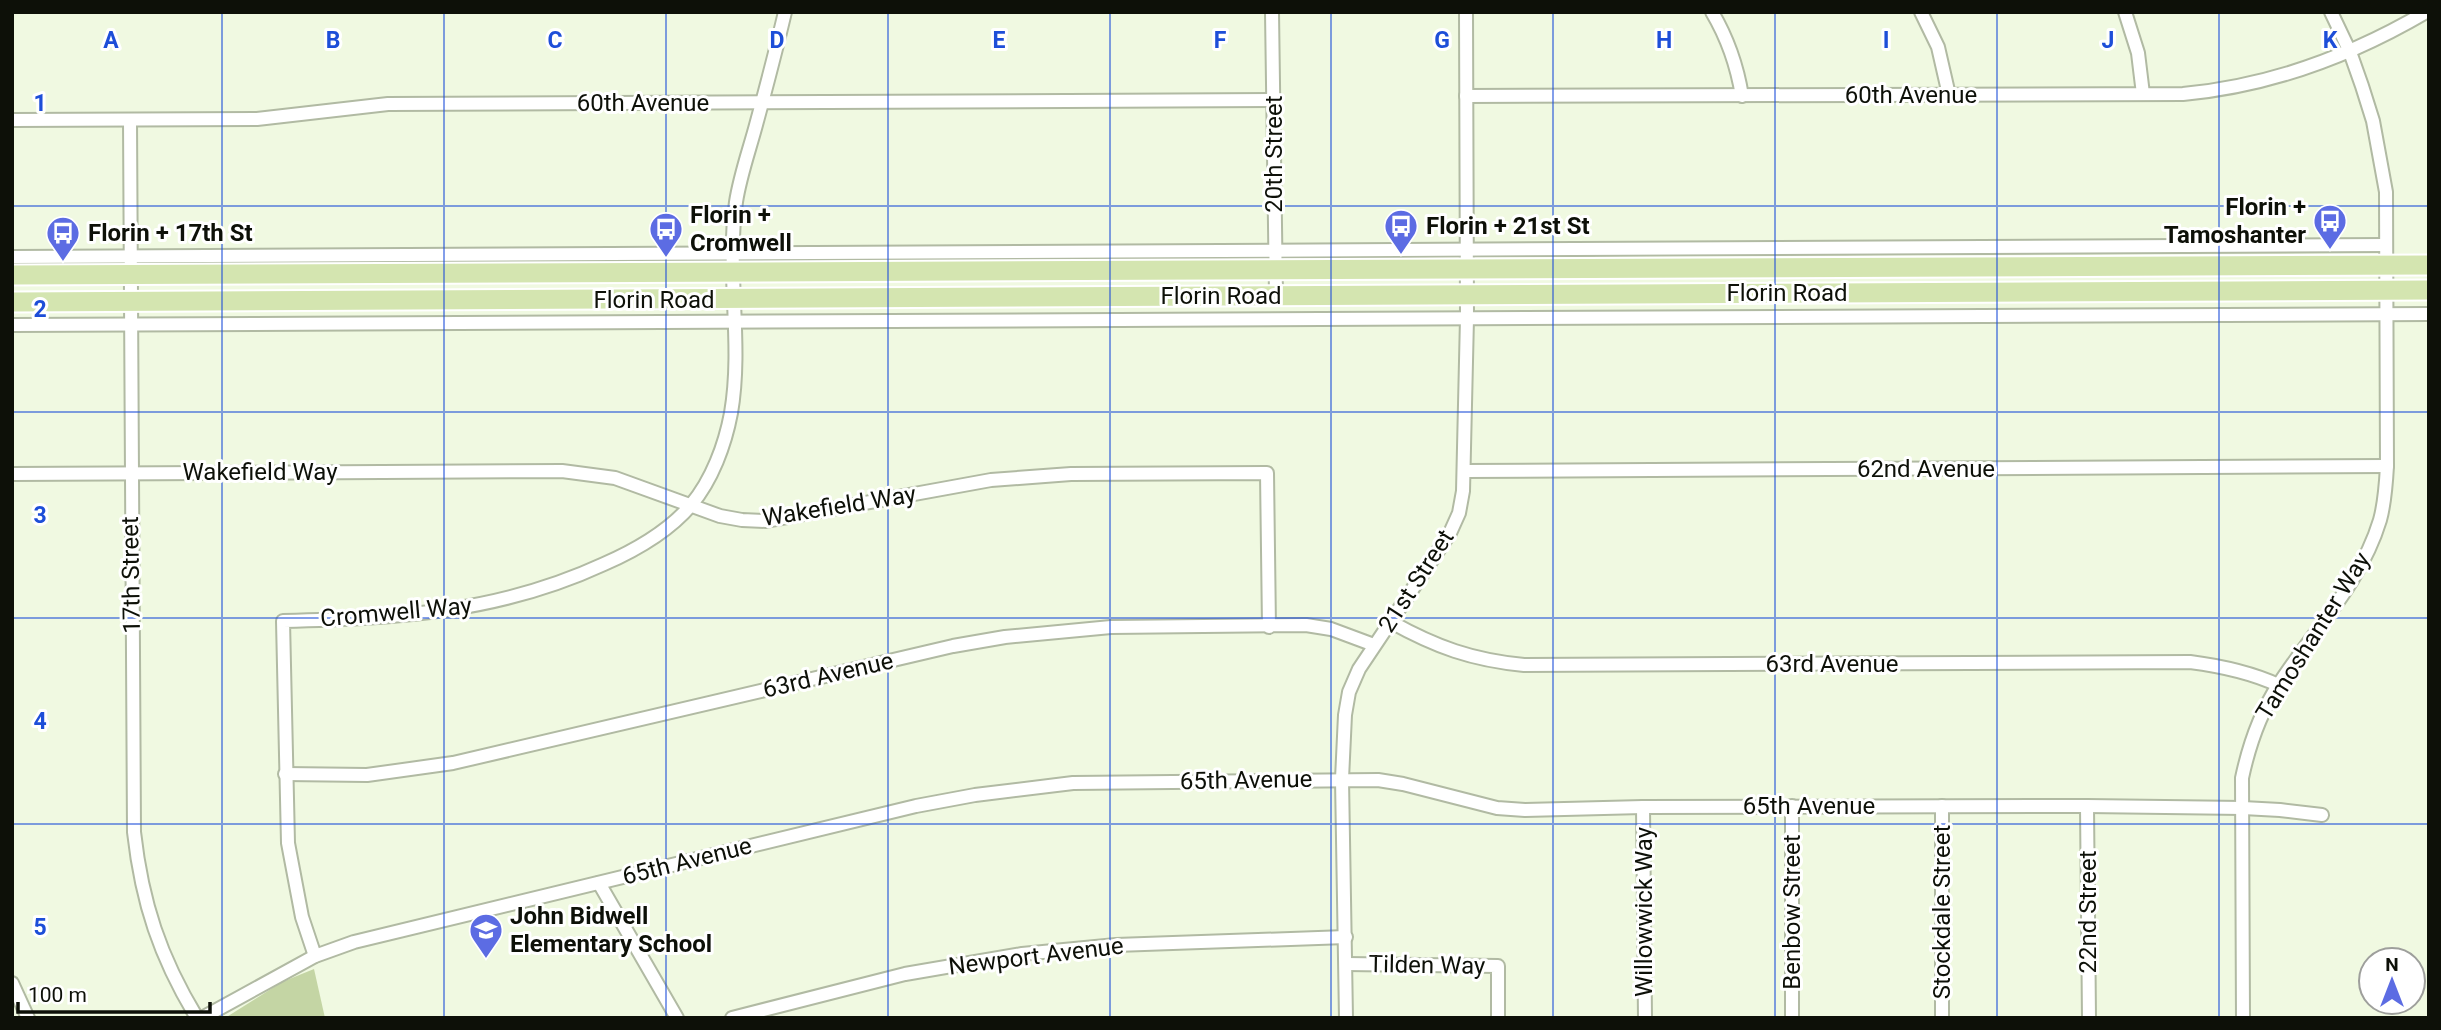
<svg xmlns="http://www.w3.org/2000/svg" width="2441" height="1030" font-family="Roboto,sans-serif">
	<rect width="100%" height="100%" fill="#f0f9e1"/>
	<!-- green -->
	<polygon fill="#c4d5a4" points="314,969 325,1018 225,1018 282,982"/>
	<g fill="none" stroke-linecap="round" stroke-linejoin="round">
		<defs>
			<g id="street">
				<polyline points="1272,12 1276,296"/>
				<path d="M1712,12C1728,39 1737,65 1742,96"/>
				<polyline points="1921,12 1938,47 1949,95"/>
				<polyline points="2125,12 2138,53 2143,94"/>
				<path d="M1466,96L2183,94C2270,86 2351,56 2426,12"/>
				<polyline points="12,120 257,119 388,104 1274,100"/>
				<path d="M130,120L134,832C142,903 160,957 197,1018"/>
				<polyline points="12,257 2386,245"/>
				<polyline points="12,325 2429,314"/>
				<polyline points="1464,471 2387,466"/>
				<polyline points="12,474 562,471 615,478 720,516 742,520 766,521 991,480 1071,474 1267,473 1269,627"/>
				<path d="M1391,622C1436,647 1472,660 1524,665L2190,662C2221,666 2250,672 2278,685"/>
				<polyline points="285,774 367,775 453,763 953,646 1005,637 1111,627 1306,625 1331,629 1374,645"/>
				<polyline points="1792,806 1792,1018"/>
				<polyline points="2087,806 2089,1018"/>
				<polyline points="1643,807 1645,1018"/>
				<polyline points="599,883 677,1018"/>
				<path d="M315,956L302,917L288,843L283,621C398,618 498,613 604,564C636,550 668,532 691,505C712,480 725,445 731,413C743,344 726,272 736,202C740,176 749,151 756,125C766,88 776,50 785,12"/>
				<polyline points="1346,964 1498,966 1498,1018"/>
				<polyline points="12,983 28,1018"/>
				<polyline points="202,1018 315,956 354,942 916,806 975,795 1073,783 1378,780 1403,784 1497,808 1525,810 1643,807 2087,806 2243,808 2280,810 2322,815"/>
				<polyline points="732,1018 905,974 1022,954 1116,945 1346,937"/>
				<polyline points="1346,1018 1342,779 1345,715 1349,692 1359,669 1450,533 1459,513 1463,491 1467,318 1466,12"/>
				<polyline points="1942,1018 1942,806"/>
				<path d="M2243,1018L2242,778C2249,745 2260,713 2279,684C2314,630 2361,583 2380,520C2385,502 2386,484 2387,466L2386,192L2373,121L2362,86L2350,52L2331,12"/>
			</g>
			<g id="primary">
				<polyline points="12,275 2429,265"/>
				<polyline points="12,302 2429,290"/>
			</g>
		</defs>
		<!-- street casing -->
		<use href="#street" stroke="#b1baa3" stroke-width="16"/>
		<!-- primary casing -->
		<use href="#primary" stroke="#fff" stroke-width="23"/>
		<!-- street -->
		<use href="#street" stroke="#fff" stroke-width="12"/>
		<!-- primary -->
		<use href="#primary" stroke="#d4e5b0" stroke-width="19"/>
	</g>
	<!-- grid -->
	<path fill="none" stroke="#1d4ed8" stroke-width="2" stroke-opacity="0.55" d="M222,12V1018M444,12V1018M666,12V1018M888,12V1018M1110,12V1018M1331,12V1018M1553,12V1018M1775,12V1018M1997,12V1018M2219,12V1018M12,206H2429M12,412H2429M12,618H2429M12,824H2429"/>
	<!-- icons -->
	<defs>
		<symbol id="bus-pin" viewBox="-11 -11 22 30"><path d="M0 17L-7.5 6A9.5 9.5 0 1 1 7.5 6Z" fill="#5c6ce3" stroke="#fff"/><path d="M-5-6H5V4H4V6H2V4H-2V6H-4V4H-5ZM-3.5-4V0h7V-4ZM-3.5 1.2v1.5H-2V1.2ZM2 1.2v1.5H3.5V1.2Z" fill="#fff"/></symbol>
		<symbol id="school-pin" viewBox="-11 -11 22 30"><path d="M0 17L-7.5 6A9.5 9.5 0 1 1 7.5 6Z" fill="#5c6ce3" stroke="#fff"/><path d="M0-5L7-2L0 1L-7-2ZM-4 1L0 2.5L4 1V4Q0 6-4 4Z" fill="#fff"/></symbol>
	</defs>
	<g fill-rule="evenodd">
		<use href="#bus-pin" x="2311" y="202" width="38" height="52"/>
		<use href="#bus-pin" x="1382" y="207" width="38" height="52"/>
		<use href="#bus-pin" x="647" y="210" width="38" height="52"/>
		<use href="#bus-pin" x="44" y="214" width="38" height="52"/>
		<use href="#school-pin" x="467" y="911" width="38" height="52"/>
	</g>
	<g text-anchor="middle" stroke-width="6" stroke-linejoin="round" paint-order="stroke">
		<!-- street labels -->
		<g font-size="24" fill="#0d1008" stroke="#fff">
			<text x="1911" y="103">60th Avenue</text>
			<text x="643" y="111">60th Avenue</text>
			<text transform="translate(1274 154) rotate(-90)" y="8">20th Street</text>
			<text x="1787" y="301">Florin Road</text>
			<text x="1221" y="304">Florin Road</text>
			<text x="654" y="308">Florin Road</text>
			<text x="1926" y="477">62nd Avenue</text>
			<text x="260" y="480">Wakefield Way</text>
			<text transform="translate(839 506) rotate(-9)" y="8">Wakefield Way</text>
			<text transform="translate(131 575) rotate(-91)" y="8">17th Street</text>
			<text transform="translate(1416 581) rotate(-57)" y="8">21st Street</text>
			<text transform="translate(396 612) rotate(-5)" y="8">Cromwell Way</text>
			<text transform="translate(2313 636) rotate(-58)" y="8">Tamoshanter Way</text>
			<text x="1832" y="672">63rd Avenue</text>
			<text transform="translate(828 675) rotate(-13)" y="8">63rd Avenue</text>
			<text transform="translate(1246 780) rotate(-1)" y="8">65th Avenue</text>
			<text x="1809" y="814">65th Avenue</text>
			<text transform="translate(687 861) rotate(-14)" y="8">65th Avenue</text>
			<text transform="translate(1644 912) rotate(-90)" y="8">Willowwick Way</text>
			<text transform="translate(1792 912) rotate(-90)" y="8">Benbow Street</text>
			<text transform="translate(1942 912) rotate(-90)" y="8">Stockdale Street</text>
			<text transform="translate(2088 912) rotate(-90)" y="8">22nd Street</text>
			<text transform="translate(1036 956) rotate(-7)" y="8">Newport Avenue</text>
			<text transform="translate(1427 965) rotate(1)" y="8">Tilden Way</text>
		</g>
		<!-- poi labels -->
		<g font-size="24" font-weight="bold" fill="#0d1008" stroke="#fff" text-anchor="start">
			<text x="2306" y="215" text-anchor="end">Florin +<tspan x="2306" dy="28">Tamoshanter</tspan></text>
			<text x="690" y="223">Florin +<tspan x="690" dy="28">Cromwell</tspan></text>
			<text x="1426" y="234">Florin + 21st St</text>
			<text x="88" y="241">Florin + 17th St</text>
			<text x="510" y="924">John Bidwell<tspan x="510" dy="28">Elementary School</tspan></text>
		</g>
	</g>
	<g font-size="23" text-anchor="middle" font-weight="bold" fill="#1d4ed8" stroke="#fff" stroke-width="6" stroke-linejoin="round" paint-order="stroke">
		<text x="111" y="48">A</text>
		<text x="333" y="48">B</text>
		<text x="555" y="48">C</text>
		<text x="777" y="48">D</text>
		<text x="999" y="48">E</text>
		<text x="1220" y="48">F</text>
		<text x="1442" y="48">G</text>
		<text x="1664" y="48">H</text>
		<text x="1886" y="48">I</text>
		<text x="2108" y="48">J</text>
		<text x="2330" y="48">K</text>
		<text x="40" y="111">1</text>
		<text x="40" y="317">2</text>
		<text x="40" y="523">3</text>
		<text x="40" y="729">4</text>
		<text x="40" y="935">5</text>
	</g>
	<!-- border -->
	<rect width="2441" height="1030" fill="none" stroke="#0d1008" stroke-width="28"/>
	<!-- north arrow -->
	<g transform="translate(2392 981)"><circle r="33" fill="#ffffff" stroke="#9e9f9c" stroke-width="2"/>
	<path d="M0-5L12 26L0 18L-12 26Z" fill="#5c6ce3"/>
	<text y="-10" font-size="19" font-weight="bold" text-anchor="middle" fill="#0d1008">N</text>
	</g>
	<!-- scale -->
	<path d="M18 1002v10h192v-10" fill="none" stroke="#0d1008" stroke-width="3.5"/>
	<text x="28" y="1002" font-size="21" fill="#0d1008" stroke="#ffffff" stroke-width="5" paint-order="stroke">100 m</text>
</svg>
